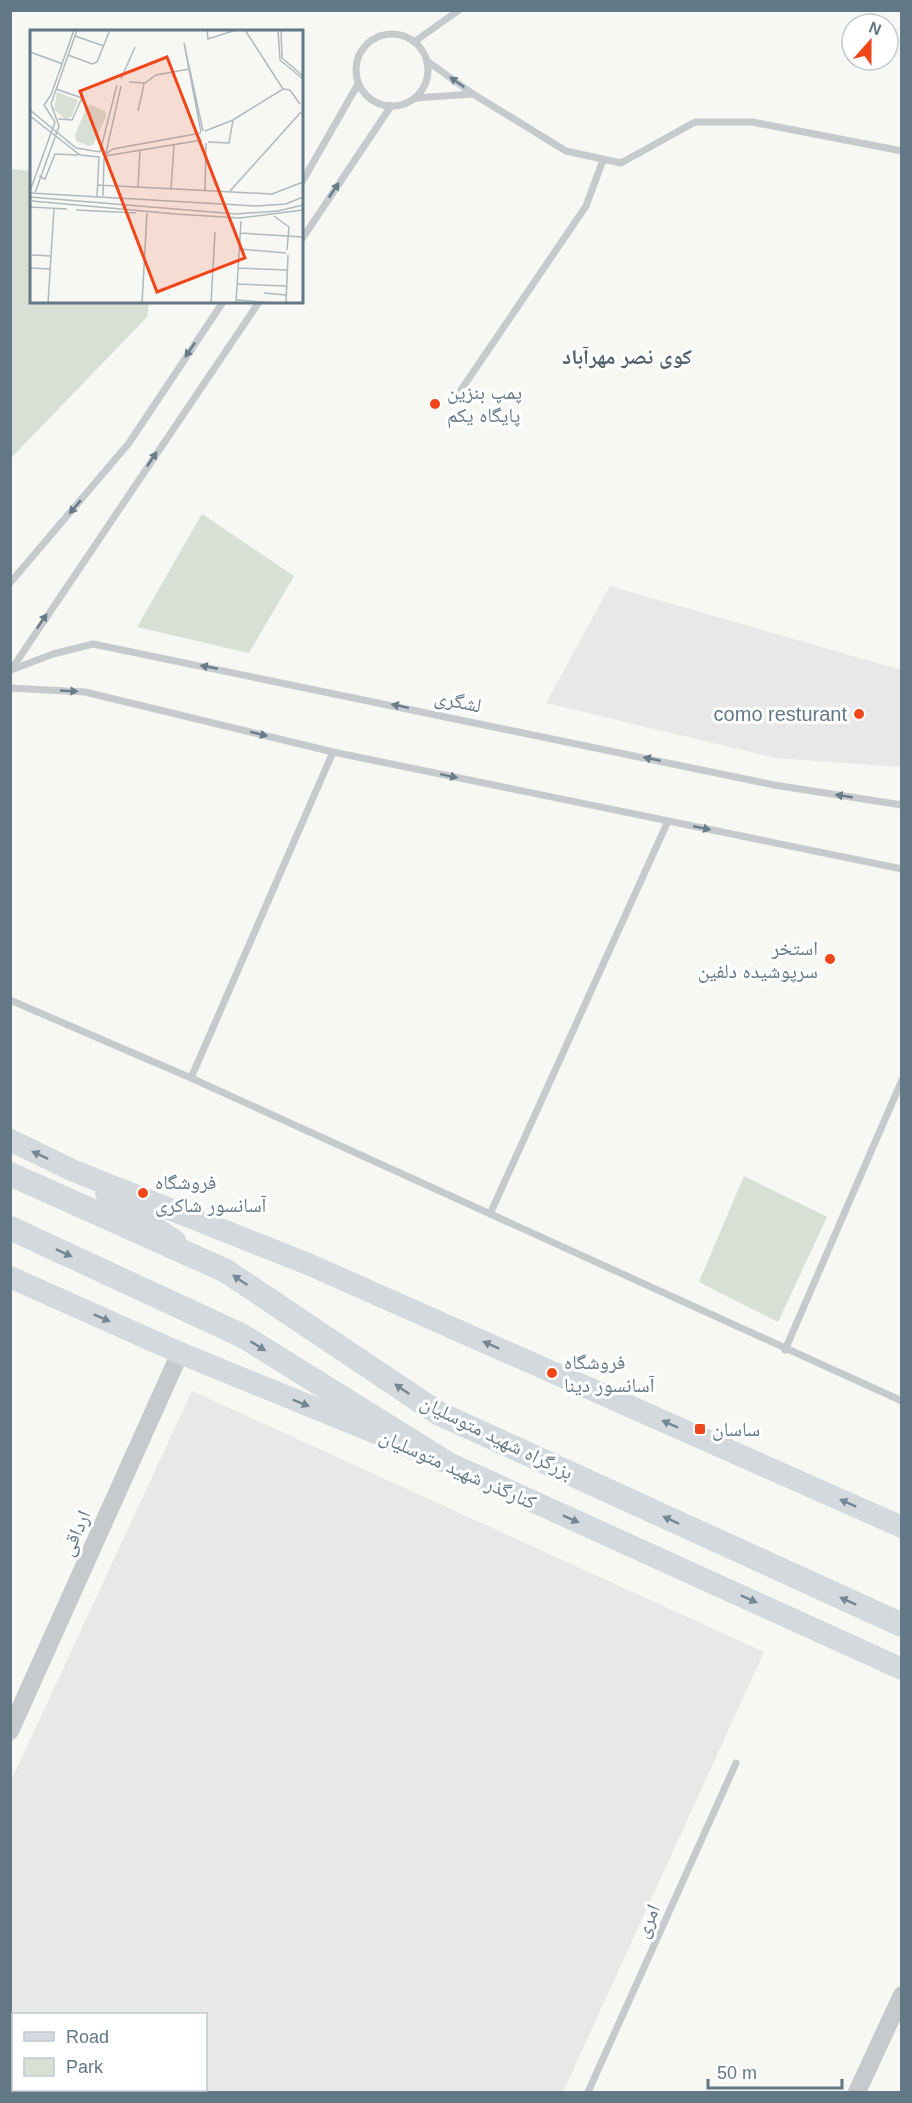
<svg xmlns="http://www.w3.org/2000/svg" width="912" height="2103" font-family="Helvetica,'Noto Naskh Arabic',sans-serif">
	<rect width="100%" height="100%" fill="#f7f7f3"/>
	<!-- built -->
	<g fill="#e7e8e7" fill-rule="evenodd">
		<polygon points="610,586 901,670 901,767 775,758 546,703"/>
		<path d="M192,1391L764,1652L563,2092H11V1781ZM14,2014H206V2090H14Z"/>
	</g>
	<!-- green -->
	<g fill="#d8dfd4">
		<polygon points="11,169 31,171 32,302 149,302 147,317 11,458"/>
		<polygon points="202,514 294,576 249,653 137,627"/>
		<polygon points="744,1176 827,1217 778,1322 699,1282"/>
	</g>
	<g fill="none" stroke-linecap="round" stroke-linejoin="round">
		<!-- service -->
		<g stroke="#c6cacd" stroke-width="7">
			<circle cx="392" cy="70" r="36"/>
			<polyline points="414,42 459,10"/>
			<polyline points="473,94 566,151 621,163 695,122 752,122 902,151"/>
			<polyline points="416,98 473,94 427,61"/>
			<polyline points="302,182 358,84"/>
			<polyline points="302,239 391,106"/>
			<polyline points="461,390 586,206 603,160"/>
			<polyline points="10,583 129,443 223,302"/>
			<polyline points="11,670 53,654 93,644 774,785 902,805"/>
			<polyline points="11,670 259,302"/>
			<polyline points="10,688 85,692 333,752 902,869"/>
			<polyline points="10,1000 191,1078 902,1401"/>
			<polyline points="191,1078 333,752"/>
			<polyline points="490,1214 668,821"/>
			<polyline points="785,1350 902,1080"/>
			<polyline points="588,2092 736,1763"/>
		</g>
		<!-- tertiary -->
		<g stroke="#c6cacd" stroke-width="18">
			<polyline points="10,1731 180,1353"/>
			<polyline points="857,2092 902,1995"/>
		</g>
		<!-- primary -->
		<g stroke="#d4d9dd" stroke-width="22">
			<polyline points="10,1140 74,1171 308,1264 902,1527"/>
			<polyline points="106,1193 175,1241"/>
			<polyline points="10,1277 180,1353 442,1460 902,1669"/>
		</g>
		<!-- trunk -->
		<g stroke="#d4d9dd" stroke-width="24">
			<polyline points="10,1174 226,1271 438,1413 902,1625"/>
			<polyline points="10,1228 243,1336 442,1460"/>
		</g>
	</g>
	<!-- one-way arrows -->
	<defs><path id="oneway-solid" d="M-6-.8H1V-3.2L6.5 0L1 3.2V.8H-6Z" transform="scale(1.5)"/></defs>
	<g fill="#687c8a">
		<use href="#oneway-solid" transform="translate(457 82) rotate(-145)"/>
		<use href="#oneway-solid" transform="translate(334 190) rotate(-56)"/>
		<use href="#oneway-solid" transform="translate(190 350) rotate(124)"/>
		<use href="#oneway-solid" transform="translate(152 459) rotate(-56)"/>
		<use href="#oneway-solid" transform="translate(75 507) rotate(130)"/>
		<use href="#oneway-solid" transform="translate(42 621) rotate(-56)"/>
		<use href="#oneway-solid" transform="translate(209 667) rotate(-169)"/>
		<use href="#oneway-solid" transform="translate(69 691) rotate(3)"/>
		<use href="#oneway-solid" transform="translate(400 706) rotate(-168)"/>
		<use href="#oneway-solid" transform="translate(259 734) rotate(14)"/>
		<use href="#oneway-solid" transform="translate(652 759) rotate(-168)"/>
		<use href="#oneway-solid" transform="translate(449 776) rotate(12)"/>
		<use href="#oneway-solid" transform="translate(844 796) rotate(-171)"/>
		<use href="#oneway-solid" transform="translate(702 828) rotate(12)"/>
	</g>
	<g fill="#748794">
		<use href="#oneway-solid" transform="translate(40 1155) rotate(-155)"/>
		<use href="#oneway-solid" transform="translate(64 1253) rotate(25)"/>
		<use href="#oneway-solid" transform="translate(240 1280) rotate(-146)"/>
		<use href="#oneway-solid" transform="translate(102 1318) rotate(24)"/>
		<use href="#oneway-solid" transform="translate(491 1345) rotate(-156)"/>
		<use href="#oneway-solid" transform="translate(258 1346) rotate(32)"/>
		<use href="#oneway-solid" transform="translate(402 1389) rotate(-146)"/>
		<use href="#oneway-solid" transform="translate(301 1403) rotate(22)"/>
		<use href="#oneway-solid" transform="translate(670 1424) rotate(-156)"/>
		<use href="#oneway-solid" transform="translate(848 1503) rotate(-156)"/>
		<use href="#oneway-solid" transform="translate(571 1519) rotate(24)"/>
		<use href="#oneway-solid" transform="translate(671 1520) rotate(-155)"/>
		<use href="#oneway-solid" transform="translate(749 1599) rotate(24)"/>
		<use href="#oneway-solid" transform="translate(848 1601) rotate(-156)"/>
	</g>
	<!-- markers -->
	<g fill="#f0461a" stroke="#fff" stroke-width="2">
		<circle cx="435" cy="404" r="6"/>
		<circle cx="859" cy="714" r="6"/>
		<circle cx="830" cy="959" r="6"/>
		<circle cx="143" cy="1193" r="6"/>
		<circle cx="552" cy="1373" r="6"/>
		<rect x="694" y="1423" width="12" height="12" rx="3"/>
	</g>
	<g text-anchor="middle" stroke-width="6" stroke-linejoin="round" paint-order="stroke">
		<!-- poi labels -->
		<g font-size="20" fill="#637887" stroke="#fff" text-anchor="start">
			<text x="447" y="399">پمپ بنزين<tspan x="447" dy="23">پايگاه يكم</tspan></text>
			<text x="847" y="721" text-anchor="end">como resturant</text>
			<text x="818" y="955" text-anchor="end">استخر<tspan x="818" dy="23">سرپوشیده دلفین</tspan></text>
			<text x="155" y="1189">فروشگاه<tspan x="155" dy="23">آسانسور شاکری</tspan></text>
			<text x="564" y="1369">فروشگاه<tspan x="564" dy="23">آسانسور دینا</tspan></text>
			<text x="712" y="1436">ساسان</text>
		</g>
		<!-- street labels -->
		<g font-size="20" fill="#637887" stroke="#fff">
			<text transform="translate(458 701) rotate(12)" y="7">لشگری</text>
			<text transform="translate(497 1437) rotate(26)" y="7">بزرگراه شهید متوسلیان</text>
			<text transform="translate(458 1469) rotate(24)" y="7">کنارگذر شهید متوسلیان</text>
			<text transform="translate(75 1533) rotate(-66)" y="7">ارداقی</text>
			<text transform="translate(647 1921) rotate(-66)" y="7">امری</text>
		</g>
		<!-- neighbourhood labels -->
		<g font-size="21" font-weight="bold" fill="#52616b" stroke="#fff">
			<text x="627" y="364">کوی نصر مهرآباد</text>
		</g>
	</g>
	<!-- overview -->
	<g transform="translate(30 30)">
		<rect width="273" height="273" fill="#f7f7f3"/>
		<path d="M27,62L48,70L42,86L36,90L24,79ZM62,75L75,81L76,86L63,115L59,116L46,111L45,105L57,76Z" fill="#d8dfd4"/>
		<path fill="none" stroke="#afb9be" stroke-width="1.5" d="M177,0L178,9L206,0M215,0L253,59M248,0L250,30L273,49M251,0L252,28L273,46M45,6L74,16M0,22L33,34M38,25L62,34L67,32L80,0M91,49L105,17M99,52L115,53L126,45L159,39M26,59L52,68L42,90L28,89M0,80L46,118L70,122L87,55M108,81L114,54M0,86L50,125L69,127L67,167M175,101L203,90L253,59L260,60L270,74M171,102L154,13L173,101M178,112L199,113L203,90M76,123L91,56M76,124L83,119L171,103M75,126L172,110M9,146L15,149L25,124L48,125M68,155L242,164L273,152M108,157L110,120M141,159L144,115M0,161L25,92L14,75L21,65L44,0M175,161L176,113M200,161L271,82M0,163L226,176L256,174L273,167M5,163L29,96L21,74L47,0M73,166L74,128M0,167L206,184L248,181L273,175M2,171L146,184M0,177L37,179M46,180L106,183M145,184L210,188L273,180M244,186L259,197L257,220M210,203L273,207M210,219L256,223M2,225L21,226M0,238L20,239M208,238L257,240M207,254L256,256M234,263L256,265M207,270L243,273M18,273L24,179M112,273L117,183M181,273L185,202M206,273L211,191M256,273L258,225"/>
		<path fill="#f0461a" fill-opacity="0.15" stroke="#f0461a" stroke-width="3" d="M137,27L215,228L127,262L50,61Z"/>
		<rect width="273" height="273" fill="none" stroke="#637887" stroke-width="3"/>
	</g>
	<!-- border -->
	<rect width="912" height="2103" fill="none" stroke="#637887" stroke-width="24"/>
	<!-- legend -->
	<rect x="12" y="2013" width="195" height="78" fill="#ffffff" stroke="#c1c9cf" stroke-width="1.5"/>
	<rect x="24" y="2032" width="30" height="9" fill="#d4d9dd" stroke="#c1c9cf" stroke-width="1.5"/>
	<text x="66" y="2043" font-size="18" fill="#637887">Road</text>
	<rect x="24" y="2058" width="30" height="18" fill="#d8dfd4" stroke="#c1c9cf" stroke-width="1.5"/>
	<text x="66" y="2073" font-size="18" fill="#637887">Park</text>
	<!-- north arrow -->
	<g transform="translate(870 42) rotate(21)"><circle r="28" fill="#ffffff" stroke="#c1c9cf" stroke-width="1.5"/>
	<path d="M0-4.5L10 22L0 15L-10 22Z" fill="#f0461a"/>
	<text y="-9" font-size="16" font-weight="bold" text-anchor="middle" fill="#637887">N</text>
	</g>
	<!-- scale -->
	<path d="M708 2079v9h134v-9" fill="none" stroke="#637887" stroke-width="3"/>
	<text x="717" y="2079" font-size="18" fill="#637887" stroke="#ffffff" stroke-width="4.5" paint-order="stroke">50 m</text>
</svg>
